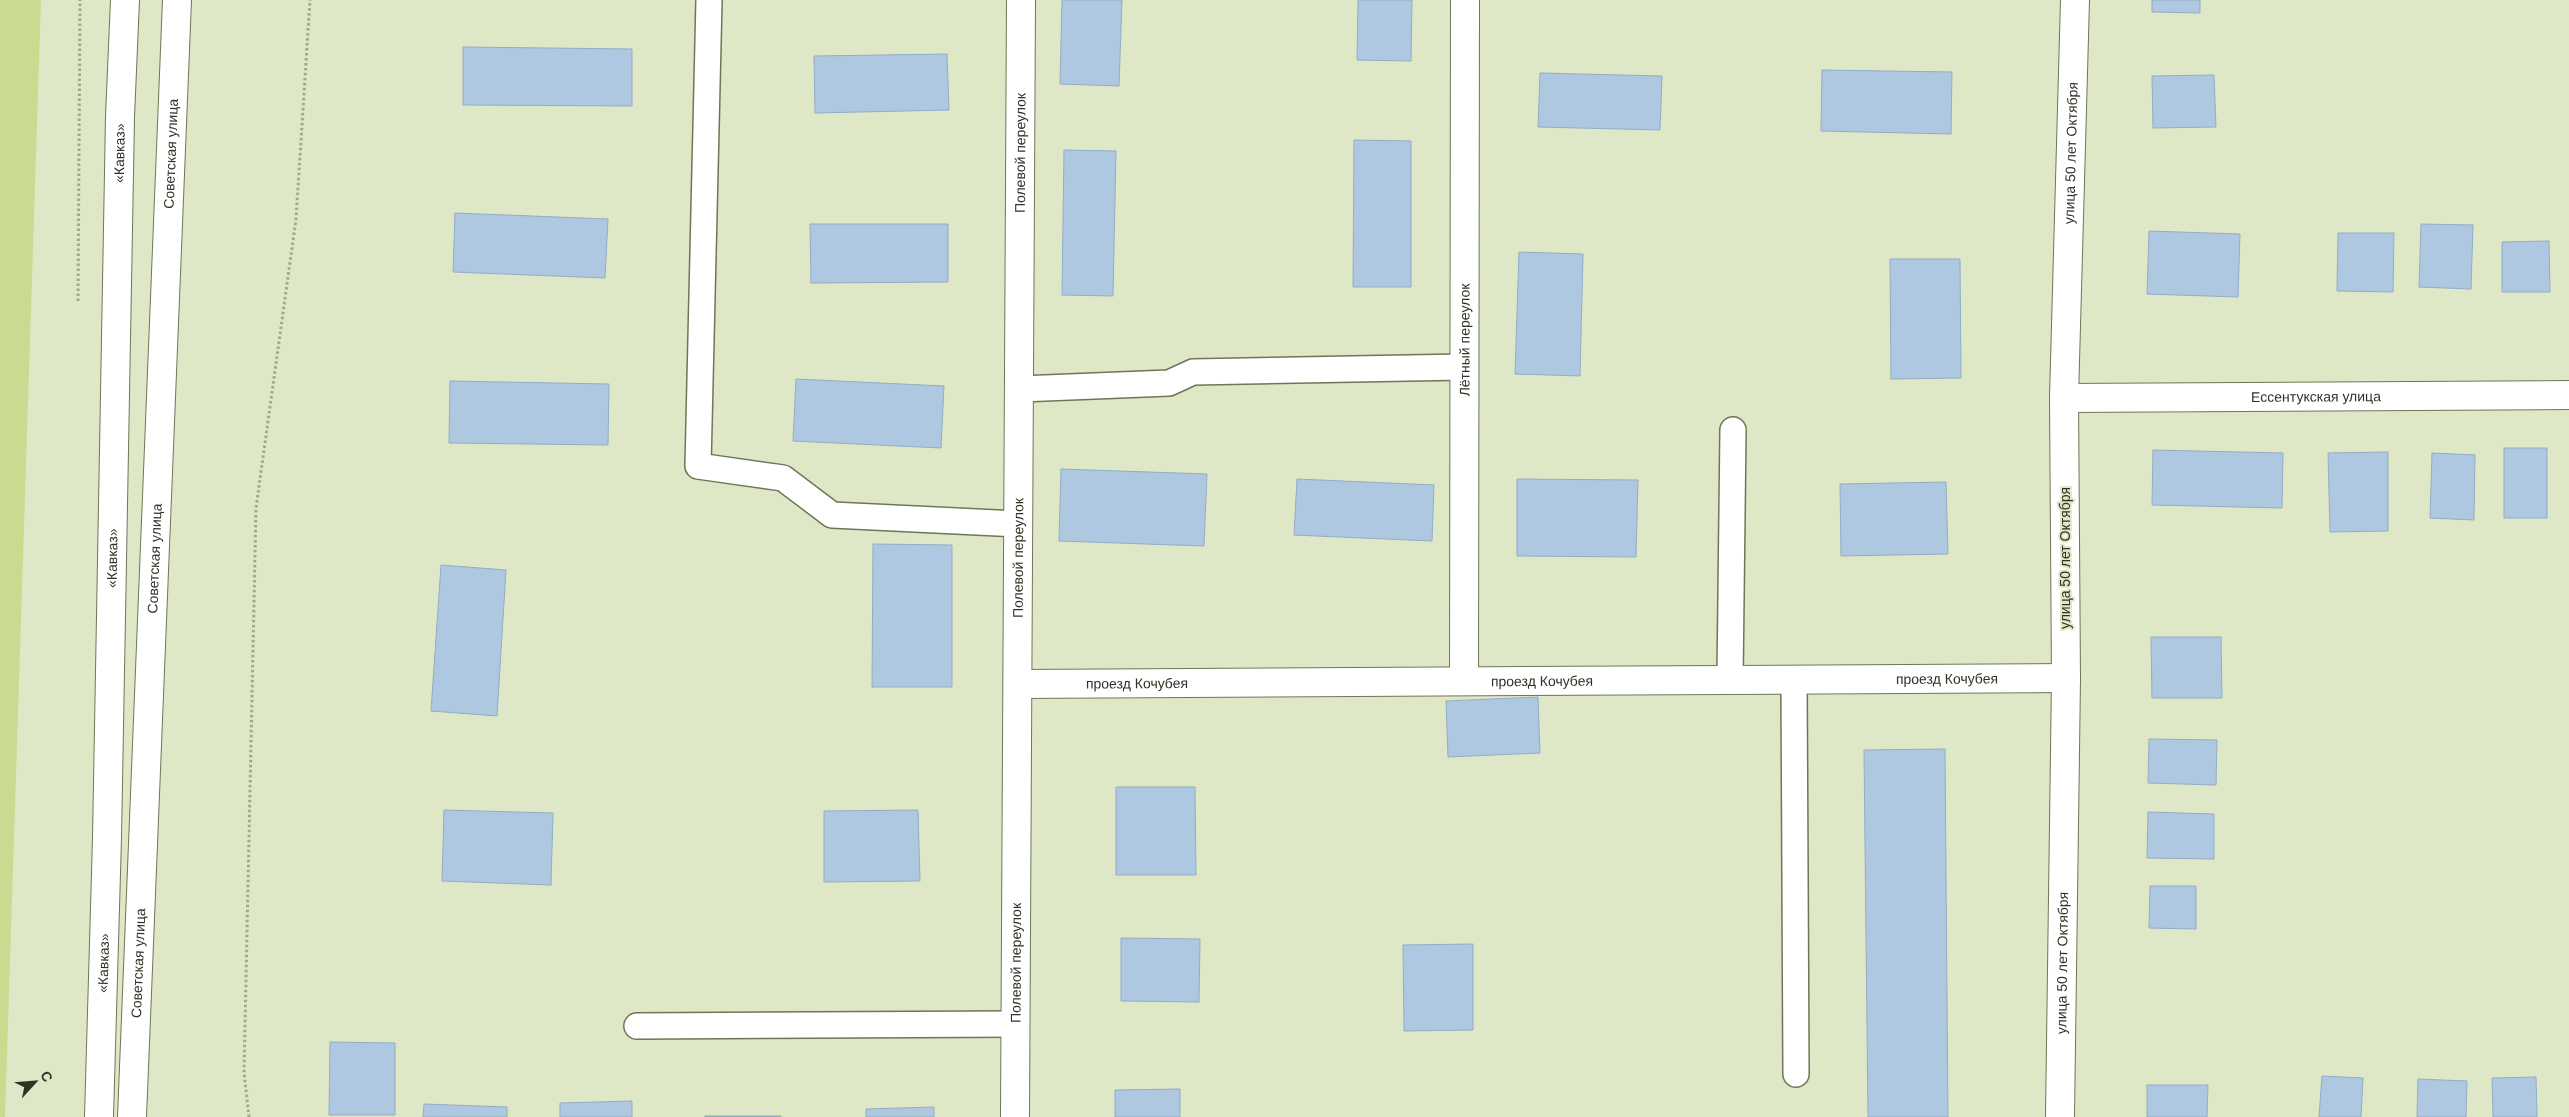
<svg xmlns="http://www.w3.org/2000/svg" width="2569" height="1117" font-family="Arial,sans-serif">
	<rect width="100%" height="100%" fill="#dfe8c6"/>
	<!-- green -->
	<polygon fill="#cadb91" points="0,0 41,0 5,1117 0,1117"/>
	<!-- building -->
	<g fill="#afc8e2" stroke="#94abc5">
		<polygon points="1062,0 1122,0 1119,86 1060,84"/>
		<polygon points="1358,0 1412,0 1411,61 1357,60"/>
		<polygon points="2152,0 2200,0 2200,13 2152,12"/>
		<polygon points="463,47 632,49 632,106 463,105"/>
		<polygon points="947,54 949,110 815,113 814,56"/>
		<polygon points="1822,70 1952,72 1951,134 1821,131"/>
		<polygon points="1540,73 1662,76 1660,130 1538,127"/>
		<polygon points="2214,75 2216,127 2153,128 2152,76"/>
		<polygon points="1354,140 1411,141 1411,287 1353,287"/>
		<polygon points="1064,150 1116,151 1113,296 1062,295"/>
		<polygon points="455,213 608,219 605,278 453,272"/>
		<polygon points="810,224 948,224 948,282 811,283"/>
		<polygon points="2421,224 2473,225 2471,289 2419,287"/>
		<polygon points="2149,231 2240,234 2238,297 2147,294"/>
		<polygon points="2338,233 2394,233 2393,292 2337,291"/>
		<polygon points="2549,241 2550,292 2502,292 2502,242"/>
		<polygon points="1519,252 1583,254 1580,376 1515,374"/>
		<polygon points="1890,259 1960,259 1961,378 1891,379"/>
		<polygon points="796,379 944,386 941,448 793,441"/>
		<polygon points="450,381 609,384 608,445 449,443"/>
		<rect x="2504" y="448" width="43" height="70"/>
		<polygon points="2153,450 2283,453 2282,508 2152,505"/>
		<polygon points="2388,452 2388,531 2330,532 2328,453"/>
		<polygon points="2432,453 2475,455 2474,520 2430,518"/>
		<polygon points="1061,469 1207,474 1204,546 1059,541"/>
		<polygon points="1297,479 1434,485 1432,541 1294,535"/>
		<polygon points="1517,479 1638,480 1636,557 1517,556"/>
		<polygon points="1946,482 1948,554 1841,556 1840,484"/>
		<polygon points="873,544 952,545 952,687 872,687"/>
		<polygon points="441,565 506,570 497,716 431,711"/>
		<polygon points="2151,637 2221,637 2222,698 2152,698"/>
		<polygon points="1538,697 1540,753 1448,757 1446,701"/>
		<polygon points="2149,739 2217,740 2216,785 2148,783"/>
		<polygon points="1945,749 1948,1117 1868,1117 1864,750"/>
		<polygon points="1116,787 1195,787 1196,875 1116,875"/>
		<polygon points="444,810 553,813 551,885 442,881"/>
		<polygon points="918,810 920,881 824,882 824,811"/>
		<polygon points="2148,812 2214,814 2214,859 2147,858"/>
		<polygon points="2150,886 2196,886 2196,929 2149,928"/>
		<polygon points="1121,938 1200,939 1199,1002 1121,1001"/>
		<polygon points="1473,944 1473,1030 1404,1031 1403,945"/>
		<polygon points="330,1042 395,1043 395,1115 329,1115"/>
		<polygon points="2322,1076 2363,1078 2361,1117 2319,1117"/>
		<polygon points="2536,1077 2537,1117 2493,1117 2492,1078"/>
		<polygon points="2418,1079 2467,1081 2466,1117 2417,1117"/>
		<polygon points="2147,1085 2208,1085 2207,1117 2147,1117"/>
		<polygon points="1180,1089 1180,1117 1115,1117 1115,1090"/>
		<polygon points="632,1101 632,1117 560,1117 560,1103"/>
		<polygon points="424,1104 507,1107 507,1117 423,1117"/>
		<polygon points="934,1107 934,1117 866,1117 866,1109"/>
		<rect x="705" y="1116" width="76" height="1"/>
	</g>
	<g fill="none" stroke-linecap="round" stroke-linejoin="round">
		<defs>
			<g id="service">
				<polyline points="709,0 698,466 783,478 832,515 1019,524"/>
				<polyline points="1020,389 1169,383 1193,372 1464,367"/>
				<polyline points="1730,679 1733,430"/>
				<polyline points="1794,679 1796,1074"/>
				<polyline points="637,1026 1016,1024"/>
			</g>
			<g id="minor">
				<path id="s1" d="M2064,398L2569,395"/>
				<path id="s2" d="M1464,680L1465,0"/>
				<path id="s3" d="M1018,684L2066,678"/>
				<path id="s4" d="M1015,1117L1021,0"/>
			</g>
			<g id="secondary">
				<path id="s5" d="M2060,1117L2066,678L2064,398L2075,0"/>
			</g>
			<g id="trunk">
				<path id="s6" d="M99,1117L107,838L120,117L125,0"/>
				<path id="s7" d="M132,1117L177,0"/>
			</g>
		</defs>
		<!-- service casing -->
		<use href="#service" stroke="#6f7657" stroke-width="28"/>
		<!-- minor casing -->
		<use href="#minor" stroke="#6f7657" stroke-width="30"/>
		<!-- secondary casing -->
		<use href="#secondary" stroke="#6f7657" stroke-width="30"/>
		<!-- trunk casing -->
		<use href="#trunk" stroke="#6f7657" stroke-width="30"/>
		<!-- path -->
		<g stroke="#a0a78d" stroke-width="3" stroke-dasharray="2.5 2.5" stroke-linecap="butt">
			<polyline points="78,301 80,0"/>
			<polyline points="249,1117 244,1073 256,508 296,219 310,0"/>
		</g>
		<!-- service -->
		<use href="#service" stroke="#fff" stroke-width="25"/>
		<!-- minor -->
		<use href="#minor" stroke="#fff" stroke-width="28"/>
		<!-- secondary -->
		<use href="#secondary" stroke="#fff" stroke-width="28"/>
		<!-- trunk -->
		<use href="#trunk" stroke="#fff" stroke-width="28"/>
	</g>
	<g text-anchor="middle" stroke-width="4" stroke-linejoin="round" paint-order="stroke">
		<!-- street labels -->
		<g font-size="14" fill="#2f3225" stroke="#dfe8c6">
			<text dy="5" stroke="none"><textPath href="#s6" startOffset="964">«Кавказ»</textPath></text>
			<text dy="5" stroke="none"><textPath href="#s7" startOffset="964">Советская улица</textPath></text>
			<text dy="5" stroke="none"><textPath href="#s4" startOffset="964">Полевой переулок</textPath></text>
			<text dy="5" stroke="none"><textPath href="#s5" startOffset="964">улица 50 лет Октября</textPath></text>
			<text dy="5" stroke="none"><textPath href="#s2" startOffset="340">Лётный переулок</textPath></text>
			<text dy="5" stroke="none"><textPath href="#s1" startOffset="252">Ессентукская улица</textPath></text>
			<text dy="5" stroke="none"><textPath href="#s6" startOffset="559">«Кавказ»</textPath></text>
			<text transform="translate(2065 558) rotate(-90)" y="5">улица 50 лет Октября</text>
			<text dy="5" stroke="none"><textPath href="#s7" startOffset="559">Советская улица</textPath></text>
			<text dy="5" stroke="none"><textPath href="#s4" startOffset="559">Полевой переулок</textPath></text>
			<text dy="5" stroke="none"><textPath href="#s3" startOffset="929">проезд Кочубея</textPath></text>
			<text dy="5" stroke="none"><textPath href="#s3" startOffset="524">проезд Кочубея</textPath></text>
			<text dy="5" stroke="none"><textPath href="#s3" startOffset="119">проезд Кочубея</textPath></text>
			<text dy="5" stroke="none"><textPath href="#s6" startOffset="154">«Кавказ»</textPath></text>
			<text dy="5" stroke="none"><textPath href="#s7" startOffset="154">Советская улица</textPath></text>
			<text dy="5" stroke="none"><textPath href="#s4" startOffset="154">Полевой переулок</textPath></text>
			<text dy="5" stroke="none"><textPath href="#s5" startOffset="154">улица 50 лет Октября</textPath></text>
		</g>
	</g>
	<!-- north arrow -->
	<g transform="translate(35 1082) rotate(64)" stroke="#dfe8c6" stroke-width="4" paint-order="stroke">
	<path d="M0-4L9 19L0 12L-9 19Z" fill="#2f3225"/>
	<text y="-8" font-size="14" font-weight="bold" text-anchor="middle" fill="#2f3225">С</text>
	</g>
</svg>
